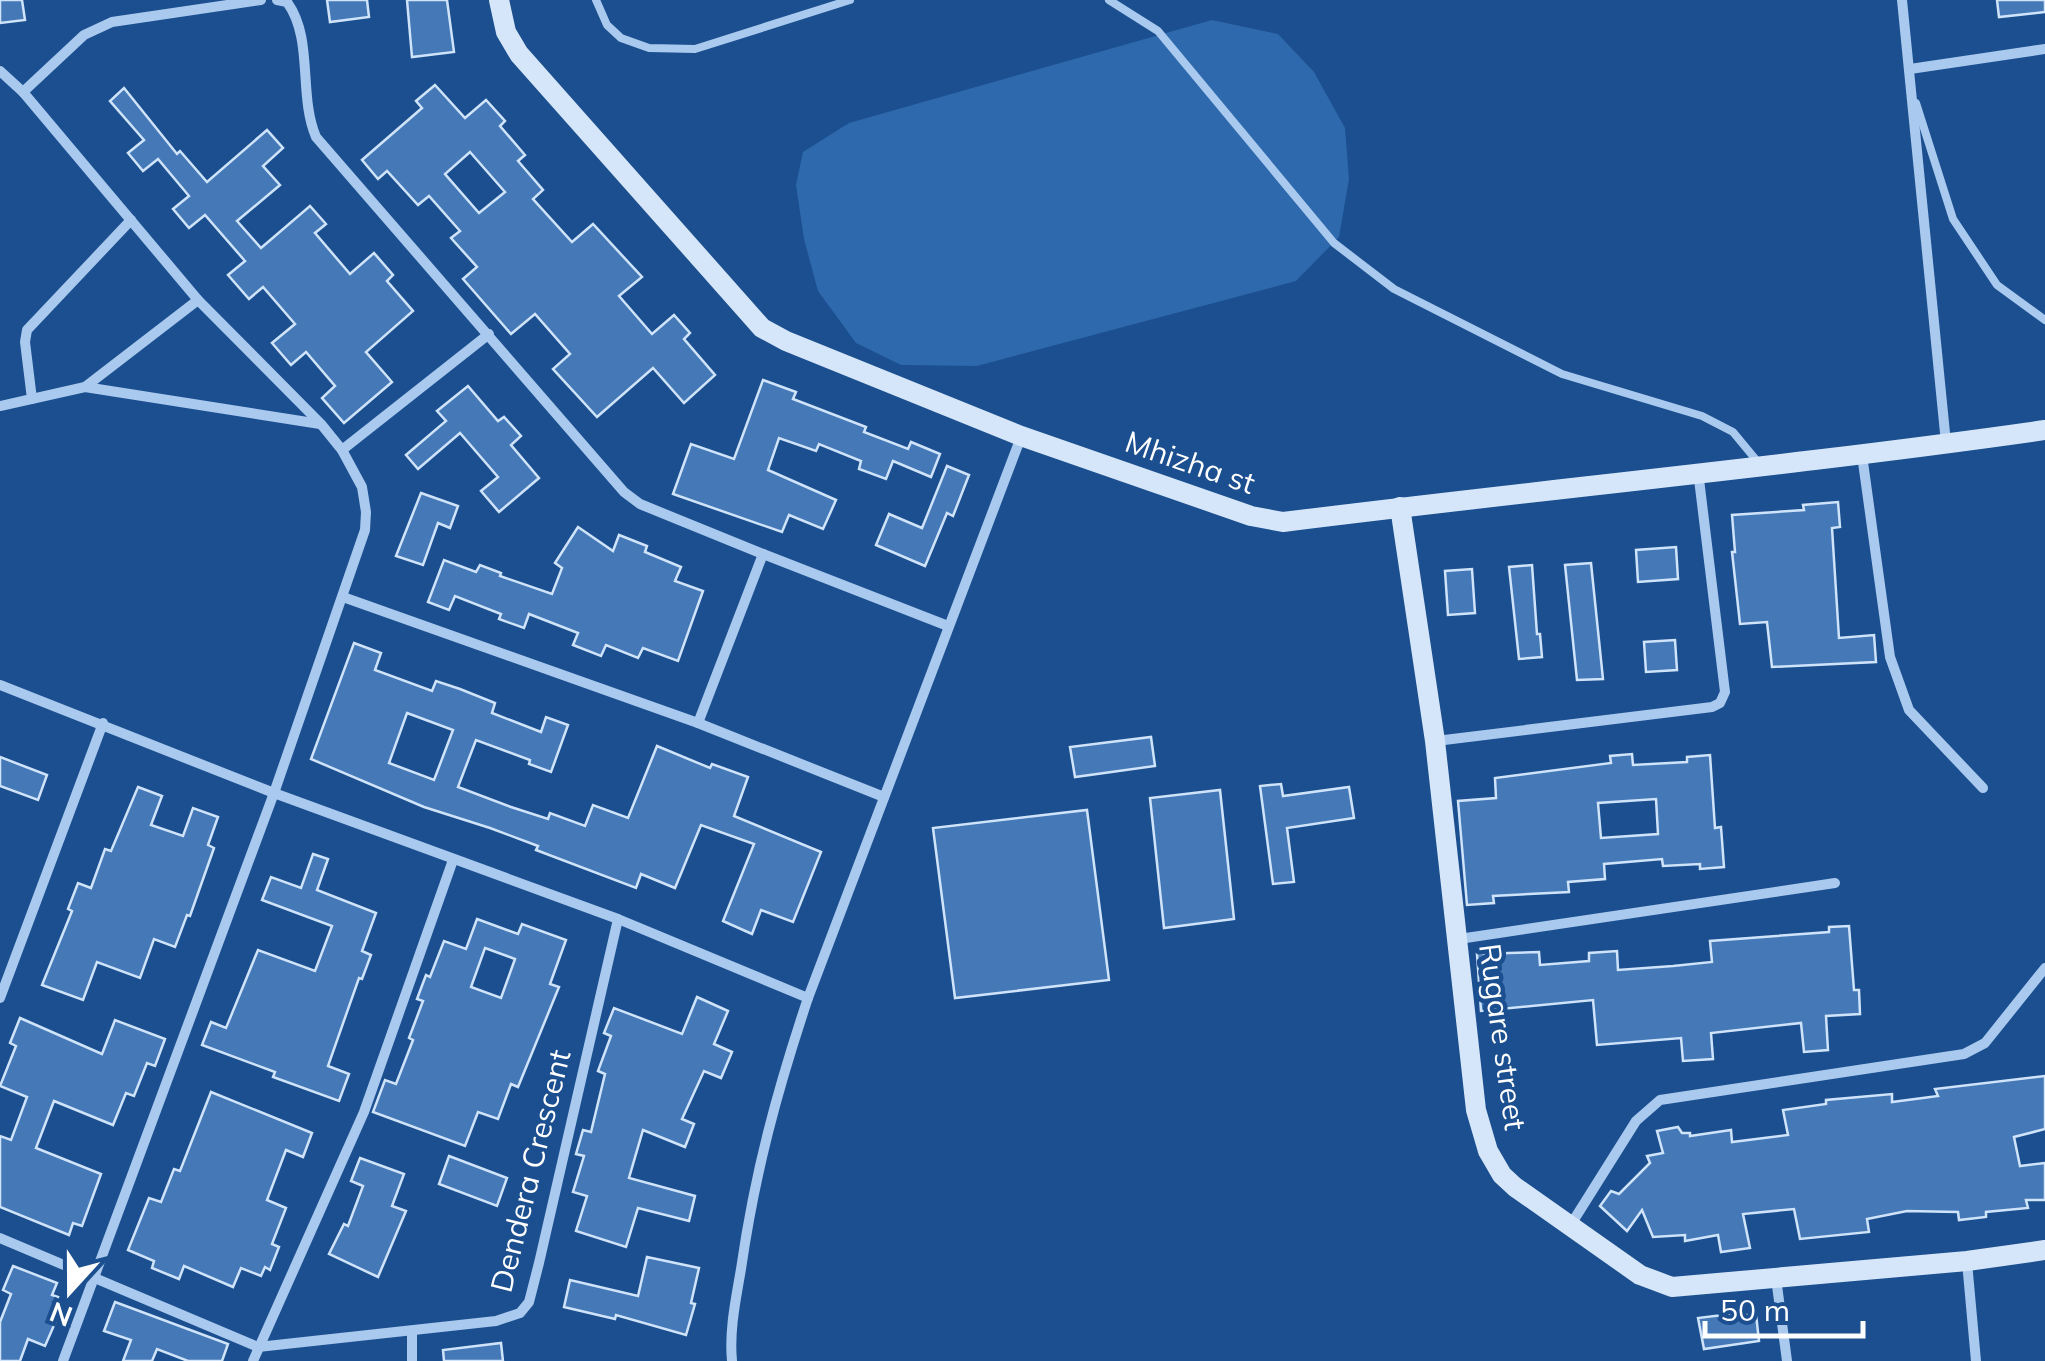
<svg xmlns="http://www.w3.org/2000/svg" width="2045" height="1361" font-family="Mulish,sans-serif">
	<rect width="100%" height="100%" fill="#1b4f8f"/>
	<!-- grass -->
	<polygon fill="#2e69ad" points="1212,20 1278,34 1314,72 1345,128 1349,179 1339,237 1296,281 977,366 901,365 856,343 818,291 804,239 796,185 803,152 849,123"/>
	<!-- building -->
	<g fill="#4478b7" stroke="#cfe3fa" stroke-width="2.5" fill-rule="evenodd">
		<polygon points="0,0 22,0 25,20 0,23"/>
		<polygon points="327,0 367,0 369,17 330,22"/>
		<polygon points="407,0 447,0 454,52 412,57"/>
		<polygon points="1997,0 2045,0 2045,12 1999,17"/>
		<path d="M435,85L465,118L486,100L505,121L500,126L525,155L518,161L543,190L533,199L572,242L593,224L642,277L619,296L652,334L674,315L690,333L684,339L715,375L684,403L653,368L597,417L553,369L570,354L535,314L511,334L463,279L477,267L451,238L460,231L429,196L418,205L387,171L378,179L362,160L422,108L416,101ZM470,152L505,192L479,213L445,174Z"/>
		<polygon points="124,88 177,154 180,151 207,182 267,130 283,148 263,166 280,185 237,221 261,248 310,206 326,224 315,233 350,274 374,253 393,275 387,281 413,311 366,352 392,382 344,423 322,398 335,386 306,352 291,365 272,343 295,324 263,287 249,299 228,275 245,261 205,215 189,228 173,209 189,196 158,159 143,171 128,153 144,140 110,101"/>
		<polygon points="763,380 796,392 793,399 866,427 864,432 908,449 911,442 940,454 931,477 893,461 886,479 859,469 861,461 819,444 816,451 779,438 768,470 836,500 823,529 789,515 782,532 673,494 691,444 734,459"/>
		<polygon points="468,386 498,421 504,417 521,436 511,445 539,478 499,512 481,491 498,477 460,433 418,469 406,455 446,421 437,411"/>
		<polygon points="947,466 969,475 953,516 947,513 925,566 876,545 889,514 922,528"/>
		<polygon points="421,493 458,506 450,528 438,523 423,565 396,556"/>
		<polygon points="1838,502 1840,527 1832,528 1839,638 1874,635 1876,662 1772,667 1767,622 1740,624 1732,552 1735,552 1732,515 1804,510 1803,505"/>
		<polygon points="578,527 613,551 619,535 647,546 645,552 681,567 675,581 703,591 678,661 643,648 638,658 606,645 601,656 573,645 578,633 529,614 524,628 499,619 501,614 455,596 449,610 428,602 444,560 476,572 480,565 501,573 500,576 552,594 562,568 555,563"/>
		<polygon points="1676,547 1678,579 1638,582 1636,550"/>
		<polygon points="1591,563 1603,679 1577,680 1565,565"/>
		<polygon points="1532,565 1537,634 1540,634 1542,657 1519,659 1509,567"/>
		<polygon points="1472,569 1475,613 1448,615 1445,571"/>
		<polygon points="1675,640 1677,670 1646,672 1644,642"/>
		<path d="M354,643L381,653L375,670L432,691L436,681L460,689L495,703L492,713L541,732L546,717L568,725L551,772L529,764L530,760L476,740L458,787L511,807L548,819L550,813L585,826L593,805L628,818L657,746L710,768L712,764L748,777L734,816L821,852L793,922L761,910L752,934L723,921L754,844L701,825L675,888L641,874L636,888L536,850L538,846L490,828L424,807L311,759ZM407,713L453,730L434,780L389,763Z"/>
		<polygon points="1151,737 1155,766 1075,777 1070,747"/>
		<path d="M1632,754L1633,765L1687,762V757L1710,755L1715,828L1721,827L1724,867L1700,869V864L1663,866L1662,859L1604,864L1605,879L1568,882L1569,892L1493,896L1494,903L1467,905L1458,801L1496,798L1495,778L1611,763L1610,756ZM1656,799L1658,834L1601,838L1598,803Z"/>
		<polygon points="0,757 47,775 38,800 0,786"/>
		<polygon points="1281,784 1283,796 1349,787 1354,818 1287,828 1294,882 1273,884 1260,786"/>
		<polygon points="138,787 162,796 151,825 183,836 193,808 218,817 208,845 214,848 190,916 187,915 175,947 154,939 140,978 97,962 83,1000 42,985 72,911 68,909 78,883 91,888 105,849 111,851"/>
		<polygon points="1220,790 1234,919 1164,928 1150,798"/>
		<polygon points="1087,810 1109,980 955,998 933,828"/>
		<polygon points="313,854 328,859 317,890 376,913 362,951 371,955 362,979 359,978 328,1066 349,1074 339,1101 273,1077 275,1072 202,1045 211,1022 226,1028 258,950 315,971 332,926 262,900 271,877 301,888"/>
		<path d="M477,919L518,934L522,924L566,940L550,984L559,987L518,1087L511,1084L498,1119L478,1112L465,1146L373,1112L385,1080L396,1084L413,1040L409,1038L423,1001L417,999L426,975L430,977L444,941L466,949ZM485,948L515,959L501,998L471,987Z"/>
		<polygon points="1849,926 1854,990 1859,990 1860,1014 1826,1016 1828,1050 1804,1052 1801,1023 1711,1033 1713,1059 1683,1061 1681,1038 1597,1045 1593,1000 1481,1011 1477,954 1539,952 1540,965 1589,961 1589,953 1617,951 1618,970 1673,966 1712,962 1710,941 1829,932 1829,927"/>
		<polygon points="697,997 728,1011 714,1044 732,1052 721,1078 704,1071 682,1119 694,1124 685,1147 643,1130 629,1178 695,1196 689,1221 638,1208 626,1247 576,1231 587,1196 573,1192 584,1156 576,1154 583,1130 591,1132 605,1074 598,1071 611,1036 604,1033 614,1008 682,1034"/>
		<polygon points="20,1018 102,1054 115,1020 165,1039 155,1066 147,1063 134,1096 126,1093 113,1125 54,1101 36,1148 101,1174 82,1226 73,1223 69,1235 0,1207 0,1136 11,1140 27,1097 0,1086 16,1046 10,1043"/>
		<polygon points="2045,1076 2045,1129 2014,1137 2020,1166 2045,1163 2045,1200 2026,1200 2028,1208 1986,1212 1986,1217 1959,1220 1958,1212 1907,1211 1867,1219 1869,1232 1800,1239 1794,1209 1743,1214 1750,1248 1721,1252 1718,1235 1685,1241 1685,1235 1653,1237 1642,1210 1627,1231 1600,1206 1611,1191 1619,1194 1650,1163 1647,1156 1663,1153 1657,1131 1678,1127 1682,1133 1690,1133 1690,1136 1731,1130 1732,1142 1788,1135 1783,1110 1826,1104 1826,1100 1892,1094 1892,1102 1938,1096 1935,1089"/>
		<polygon points="211,1092 312,1133 303,1157 286,1150 267,1200 286,1208 272,1244 279,1247 270,1270 265,1267 261,1276 241,1268 233,1287 184,1266 179,1279 152,1268 154,1261 128,1250 149,1198 161,1202 174,1169 180,1171"/>
		<polygon points="449,1156 507,1178 497,1206 439,1184"/>
		<polygon points="360,1158 404,1174 392,1206 406,1211 378,1277 329,1254 344,1224 348,1226 363,1186 351,1181"/>
		<polygon points="647,1257 699,1268 691,1303 695,1304 686,1335 616,1315 615,1319 564,1307 570,1280 638,1296"/>
		<polygon points="13,1266 57,1283 52,1295 58,1297 49,1321 55,1323 45,1346 28,1339 20,1361 0,1361 0,1322 11,1294 3,1290"/>
		<polygon points="115,1302 228,1344 222,1361 188,1361 157,1349 152,1361 123,1361 131,1340 104,1331"/>
		<polygon points="1738,1313 1739,1316 1756,1314 1759,1341 1704,1349 1698,1318"/>
		<polygon points="501,1343 503,1361 444,1361 443,1350"/>
	</g>
	<g fill="none" stroke-linecap="round" stroke-linejoin="round">
		<!-- lane -->
		<g stroke="#a9c9ee" stroke-width="8">
			<polyline points="596,0 607,25 621,38 649,48 695,49 850,0"/>
			<polyline points="1109,0 1158,31 1334,243 1394,289 1562,374 1702,416 1733,432 1757,461"/>
			<polyline points="1916,103 1953,219 1997,285 2045,320"/>
		</g>
		<!-- street -->
		<g stroke="#a9c9ee" stroke-width="10">
			<path d="M277,0L287,2C314,39 298,95 316,137L624,492L640,504L763,554L698,723L343,597"/>
			<polyline points="1902,0 1946,443"/>
			<polyline points="1910,69 2045,49"/>
			<polyline points="0,71 23,92 198,300 321,424 342,450 362,487 366,512 365,530 274,793 63,1361"/>
			<polyline points="23,92 84,35 112,22 261,0"/>
			<polyline points="85,387 320,424"/>
			<polyline points="32,399 25,342 27,330 131,220"/>
			<polyline points="0,406 85,387 198,300"/>
			<polyline points="342,450 489,334"/>
			<polyline points="1862,455 1890,657 1909,710 1983,788"/>
			<polyline points="763,554 948,626"/>
			<polyline points="0,685 274,793 618,919 808,998"/>
			<polyline points="698,723 884,797"/>
			<polyline points="1436,741 1712,707 1720,703 1725,692 1698,471"/>
			<polyline points="1459,939 1835,883"/>
			<polyline points="0,998 103,723"/>
			<polyline points="1570,1226 1636,1121 1660,1100 1964,1054 1985,1043 2045,968"/>
			<polyline points="0,1238 258,1347 496,1321 520,1313 529,1302 539,1263 618,919"/>
			<polyline points="1967,1262 1976,1361"/>
			<polyline points="1776,1278 1787,1361"/>
			<polyline points="253,1361 364,1112 453,860"/>
			<polyline points="412,1361 412,1331"/>
			<path d="M732,1361C729,1330 736,1299 741,1269C755,1172 777,1091 808,998L1021,437"/>
		</g>
		<!-- secondary -->
		<g stroke="#d6e6fa" stroke-width="20">
			<path d="M499,0L506,32L519,54L762,328L786,341L1021,436L1251,516L1283,522C1537,490 1792,466 2045,430"/>
			<polyline points="1400,507 1435,741 1476,1110 1488,1151 1502,1175 1515,1187 1640,1275 1672,1287 1967,1261 2045,1250"/>
		</g>
	</g>
	<g text-anchor="middle" stroke-width="9" stroke-linejoin="round" paint-order="stroke">
		<!-- street labels -->
		<g font-size="30" fill="#fff" stroke="#1b4f8f">
			<text transform="translate(1190 463) rotate(19)" y="10">Mhizha st</text>
			<text transform="translate(1502 1037) rotate(82)" y="10">Rugare street</text>
			<text transform="translate(531 1171) rotate(-76)" y="10">Dendera Crescent</text>
		</g>
	</g>
	<!-- north arrow -->
	<g transform="translate(70 1291) rotate(201)" stroke="#1b4f8f" stroke-width="8" paint-order="stroke">
	<path d="M0-8L18 38L0 25L-18 38Z" fill="#ffffff"/>
	<text y="-15" font-size="28" font-weight="bold" text-anchor="middle" fill="#ffffff">N</text>
	</g>
	<!-- scale -->
	<path d="M1705 1321v15h158v-15" fill="none" stroke="#ffffff" stroke-width="5"/>
	<text x="1720" y="1321" font-size="30" fill="#ffffff" stroke="#1b4f8f" stroke-width="8" paint-order="stroke">50 m</text>
</svg>
